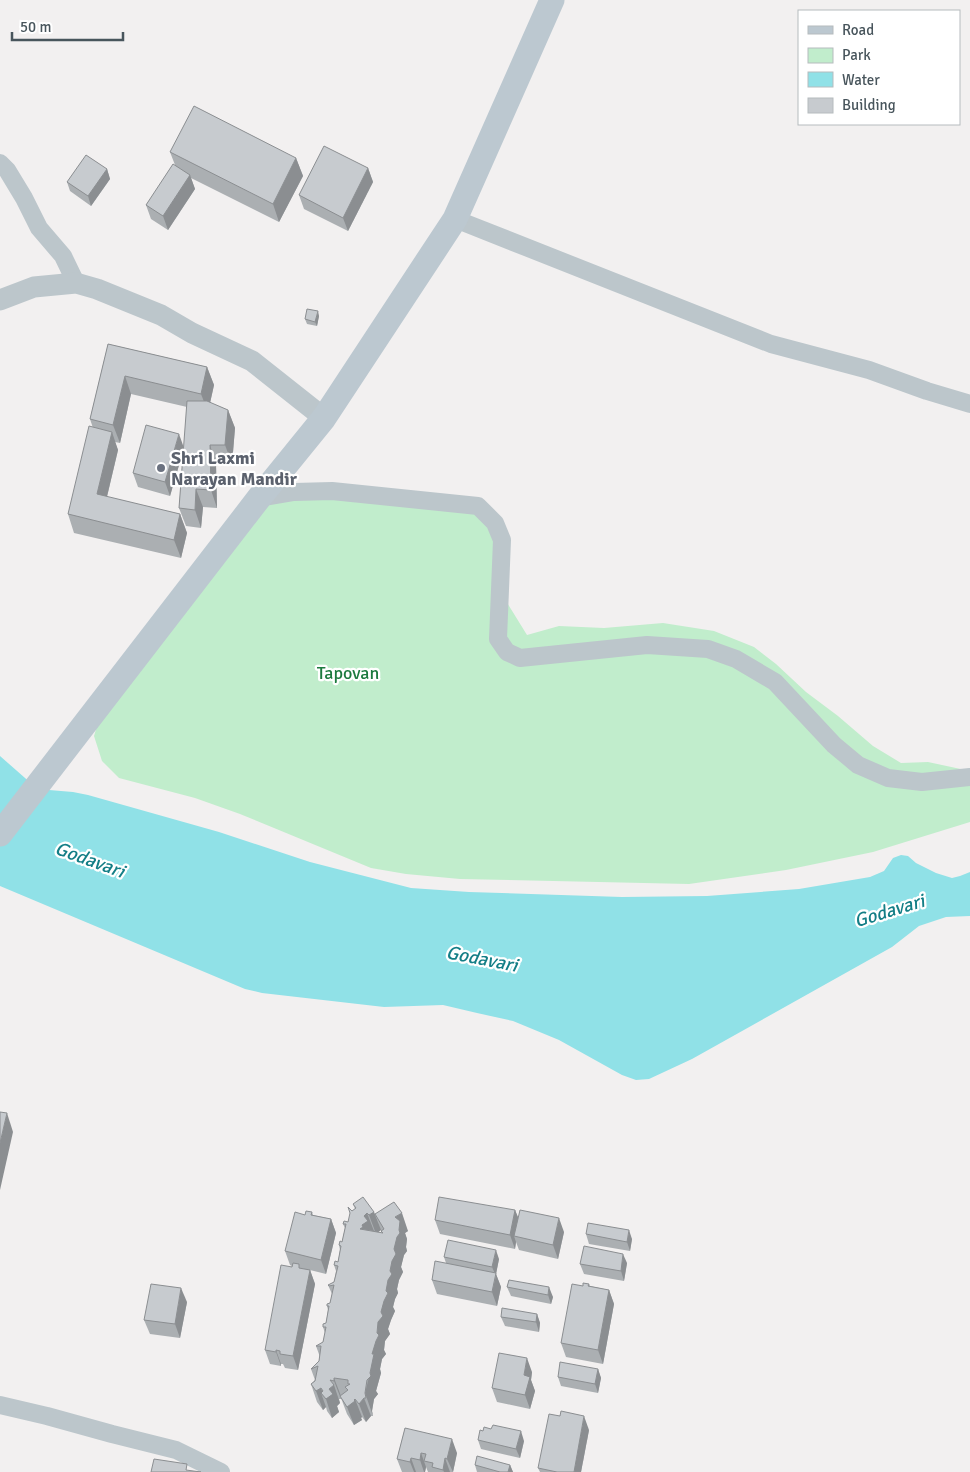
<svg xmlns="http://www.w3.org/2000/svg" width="970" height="1472" font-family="Signika,sans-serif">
	<rect width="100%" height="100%" fill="#f2f0f0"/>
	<!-- green -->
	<polygon fill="#c1edcc" points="287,498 332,499 492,508 496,585 527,635 559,626 604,628 663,623 714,631 754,647 776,664 806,692 838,716 873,746 901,763 928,762 970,771 970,822 873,852 786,870 689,884 460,879 406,874 371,868 240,814 195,798 119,778 102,761 94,736 102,710 252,510"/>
	<!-- water -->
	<polygon fill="#90e1e7" points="0,756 33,785 49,790 73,792 88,795 219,832 310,862 411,888 469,892 622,897 707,896 799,889 870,877 884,871 893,858 901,855 908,856 916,863 936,873 952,878 960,876 970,872 970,916 946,917 919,926 892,947 692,1059 649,1079 636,1080 622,1075 559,1040 513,1021 477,1013 443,1005 384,1007 262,993 245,989 0,886"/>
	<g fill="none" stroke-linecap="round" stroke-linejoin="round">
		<!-- minor -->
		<g stroke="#bcc6cb" stroke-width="18">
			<polyline points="0,163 7,170 24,198 39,228 63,256 76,283"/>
			<polyline points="455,219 771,344 869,370 927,391 970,404"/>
			<polyline points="259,498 294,492 332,491 478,506 495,523 502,540 498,639 507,652 520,658 647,645 708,649 736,659 775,682 834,745 858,765 888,778 922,782 970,777"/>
			<polyline points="0,1405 47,1416 112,1434 176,1450 221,1472"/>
		</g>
		<!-- tertiary -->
		<polyline stroke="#bcc6cb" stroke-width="21" points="0,300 34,287 76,283 97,289 161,315 192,333 252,361 324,418"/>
		<!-- secondary -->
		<polyline stroke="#bcc8d0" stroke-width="25" points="0,834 259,498 324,418 455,219 552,0"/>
	</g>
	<!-- wall -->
	<g fill="#abafb2">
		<polygon points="170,152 296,158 303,176 279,222 191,178 195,189 168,230 151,219 146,205 175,165"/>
		<polygon points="368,168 373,182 348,231 304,209 299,195"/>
		<polygon points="107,169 110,179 91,206 70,191 67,182"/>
		<polygon points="319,316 317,326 307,324 305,319"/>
		<polygon points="108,344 207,367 214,385 210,403 228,410 235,428 232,464 216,464 217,508 203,507 201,528 186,526 179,508 187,407 131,394 120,443 115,442 118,450 107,497 180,514 187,533 181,558 74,533 68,514 93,428 90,419"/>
		<polygon points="184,448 170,496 138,487 133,473"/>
		<polygon points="353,1204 374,1212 381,1230 377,1232 382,1233 375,1214 408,1231 405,1233 407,1239 406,1247 407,1251 404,1255 401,1267 403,1272 399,1280 397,1289 398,1293 395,1299 393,1307 395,1311 391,1320 388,1329 390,1334 385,1341 384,1350 386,1354 382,1359 380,1369 381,1373 376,1391 378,1394 374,1399 372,1411 373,1416 371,1416 366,1422 362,1417 361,1418 362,1420 354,1425 347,1414 341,1398 341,1399 339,1399 340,1403 337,1406 339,1412 332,1418 327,1411 326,1407 323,1410 317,1402 311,1384 315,1380 311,1369 319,1361 320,1357 316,1346 323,1342 325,1333 323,1327 326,1323 328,1310 327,1306 330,1303 332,1294 328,1285 334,1282 336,1271 334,1265 338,1262 340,1250 339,1245 342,1242 345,1228 343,1224 348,1222 352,1211 355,1209"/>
		<polygon points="515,1210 518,1218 564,1232 558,1259 519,1250 516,1242 515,1249 440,1234 435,1220"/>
		<polygon points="312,1212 313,1215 331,1219 336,1233 326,1274 310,1270 315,1284 298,1370 285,1368 283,1364 281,1364 281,1366 270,1364 265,1350 292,1266 290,1265 285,1251 305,1215"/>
		<polygon points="586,1234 632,1239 630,1251 589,1244"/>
		<polygon points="444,1257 499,1259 496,1274 501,1287 497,1306 437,1294 432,1280 446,1263"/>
		<polygon points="627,1263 624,1281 584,1274 580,1264"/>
		<polygon points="509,1280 553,1297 551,1304 511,1296 507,1287"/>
		<polygon points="589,1284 590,1286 609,1290 614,1304 603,1364 566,1357 561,1343 583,1286"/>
		<polygon points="187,1302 180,1338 150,1334 144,1320"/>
		<polygon points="537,1314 540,1323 539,1332 505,1326 501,1317"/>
		<polygon points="598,1369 601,1378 598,1393 561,1386 558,1377"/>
		<polygon points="532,1372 531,1380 535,1391 530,1409 497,1402 492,1388"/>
		<polygon points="405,1428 457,1453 453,1472 428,1472 426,1467 425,1472 402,1472 397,1459"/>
		<polygon points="589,1430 581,1472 540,1472 538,1468"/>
		<polygon points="478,1440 524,1441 520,1458 481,1449"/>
		<polygon points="475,1465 510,1465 513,1472 477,1472"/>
	</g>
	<!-- shaded-wall -->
	<g fill="#8b8e91">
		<polygon points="296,158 303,176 279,222 273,204"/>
		<polygon points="368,168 373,182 348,231 343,218"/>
		<polygon points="107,169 110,179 91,206 88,196"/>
		<polygon points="190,175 195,189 168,230 163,216"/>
		<polygon points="318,311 319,316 317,326 315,322"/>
		<polygon points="207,367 214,385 208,412 201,394"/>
		<polygon points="125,376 131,394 120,443 113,425"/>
		<polygon points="228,410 235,428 232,464 225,445"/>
		<polygon points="112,432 118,450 103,513 97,494"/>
		<polygon points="179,434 184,448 170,496 165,482"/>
		<polygon points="210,445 216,464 217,508 211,490"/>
		<polygon points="196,489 203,507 201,528 195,510"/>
		<polygon points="180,514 187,533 181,558 174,540"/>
		<polygon points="7,1113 13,1132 0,1190 0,1143"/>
		<polygon points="515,1210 521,1224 514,1236 516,1242 515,1249 510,1235"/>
		<polygon points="374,1212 381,1230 376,1234 369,1215"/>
		<polygon points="367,1213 374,1231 360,1229 364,1216"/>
		<polygon points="402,1213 408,1231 405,1233 407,1239 406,1247 407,1251 404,1255 401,1267 403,1272 399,1280 397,1289 398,1293 395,1299 393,1307 395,1311 391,1320 388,1329 390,1334 385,1341 384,1350 386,1354 382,1359 380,1369 381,1373 376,1391 378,1394 374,1399 372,1411 373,1416 365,1393 370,1373 372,1354 377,1333 378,1322 390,1271 395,1217"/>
		<polygon points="559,1218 564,1232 558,1259 553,1245"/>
		<polygon points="331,1219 336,1233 326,1274 321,1260"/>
		<polygon points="629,1230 632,1239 630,1251 627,1242"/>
		<polygon points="496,1250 499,1259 496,1274 501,1287 497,1306 492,1292 496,1276 492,1267"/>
		<polygon points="623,1254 627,1263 624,1281 621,1271"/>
		<polygon points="310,1270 315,1284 298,1370 293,1356"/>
		<polygon points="549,1287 553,1297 551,1304 548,1295"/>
		<polygon points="181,1288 187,1302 180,1338 175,1324"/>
		<polygon points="609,1290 614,1304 603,1364 598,1350"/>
		<polygon points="537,1314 540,1323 539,1332 536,1322"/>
		<polygon points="276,1350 281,1364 281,1366 276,1352"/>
		<polygon points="527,1358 532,1372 531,1380 535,1391 530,1409 525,1395 524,1375"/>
		<polygon points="598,1369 601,1378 598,1393 595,1384"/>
		<polygon points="334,1378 341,1396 340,1396 341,1399 334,1381"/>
		<polygon points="334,1385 340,1403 337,1406 339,1412 332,1418 326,1399 329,1389"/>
		<polygon points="321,1388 324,1397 321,1393 326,1407 323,1410 316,1391"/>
		<polygon points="364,1398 371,1416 366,1422 359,1404"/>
		<polygon points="355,1399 362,1417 361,1418 362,1420 354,1425 347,1407"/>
		<polygon points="584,1416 589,1430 581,1472 574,1472"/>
		<polygon points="521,1431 524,1441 520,1458 516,1449"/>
		<polygon points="452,1439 457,1453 453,1472 447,1459"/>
		<polygon points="421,1453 426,1467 425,1472 424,1472 420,1460"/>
		<polygon points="411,1458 416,1472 414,1472 410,1462"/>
		<polygon points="445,1458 450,1472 444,1472 443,1470"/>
		<polygon points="510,1465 513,1472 508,1472"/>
	</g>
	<!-- building -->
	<g fill="#c7cbcf" stroke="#8b8e91">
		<polygon points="194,106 296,158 273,204 170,152"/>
		<polygon points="324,146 368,168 343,218 299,195"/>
		<polygon points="86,155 107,169 88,196 67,182"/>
		<polygon points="173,164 190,175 163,216 146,205"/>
		<polygon points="307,309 318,311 315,322 305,319"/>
		<polygon points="108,344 207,367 201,394 125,376 113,425 90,419"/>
		<polygon points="187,401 207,401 228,410 225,445 210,445 211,490 196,489 195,510 179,508"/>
		<polygon points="146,425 179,434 165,482 133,473"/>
		<polygon points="89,426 112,432 97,494 180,514 174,540 68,514"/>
		<polygon points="0,1112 7,1113 0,1143"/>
		<polygon points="363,1197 374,1212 369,1215 367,1213 364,1216 368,1221 362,1225 363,1227 360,1229 383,1233 381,1231 384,1229 375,1214 394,1202 402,1213 395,1217 400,1221 399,1230 400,1233 397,1237 394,1249 396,1254 392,1261 390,1271 392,1274 388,1280 386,1291 388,1293 384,1301 381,1312 383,1316 378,1322 377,1333 379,1335 376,1341 372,1354 374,1354 370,1373 371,1376 367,1380 365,1393 366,1398 364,1398 359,1404 355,1399 354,1400 355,1401 347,1407 340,1396 348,1390 345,1387 350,1384 348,1384 348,1380 334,1378 334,1381 330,1380 334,1385 329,1389 333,1394 326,1399 321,1393 323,1391 321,1388 316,1391 311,1384 315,1381 318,1366 311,1369 319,1361 321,1346 316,1346 323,1342 326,1327 323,1327 323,1324 326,1323 329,1306 327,1306 327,1304 330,1303 334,1285 329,1286 328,1285 334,1282 338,1266 334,1265 335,1261 338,1262 341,1246 339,1245 340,1241 342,1242 346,1224 343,1224 344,1221 348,1222 350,1213 348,1207 352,1211 356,1208 353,1204"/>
		<polygon points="439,1197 515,1210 510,1235 435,1220"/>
		<polygon points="520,1210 559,1218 553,1245 514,1236"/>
		<polygon points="306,1211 312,1212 311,1215 331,1219 321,1260 285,1251 295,1212 305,1215"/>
		<polygon points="588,1223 629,1230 627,1242 586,1234"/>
		<polygon points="448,1240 496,1250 492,1267 444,1257"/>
		<polygon points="584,1246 623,1254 621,1271 580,1264"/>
		<polygon points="435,1261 496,1273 492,1292 432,1280"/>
		<polygon points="293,1263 299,1264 299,1268 310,1270 293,1356 280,1354 280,1351 276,1350 276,1352 265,1350 281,1265 292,1267"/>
		<polygon points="509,1280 549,1287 548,1295 507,1287"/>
		<polygon points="583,1283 589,1284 588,1286 609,1290 598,1350 561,1343 572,1284 583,1286"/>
		<polygon points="151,1284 181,1288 175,1324 144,1320"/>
		<polygon points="502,1308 537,1314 536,1322 501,1317"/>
		<polygon points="499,1353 527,1358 524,1375 530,1377 525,1395 492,1388"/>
		<polygon points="560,1362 598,1369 595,1384 558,1377"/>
		<polygon points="561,1411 584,1416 574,1472 557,1472 538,1468 549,1414 560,1416"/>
		<polygon points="493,1425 521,1431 516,1449 478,1440 480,1430 483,1431 484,1427 491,1429"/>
		<polygon points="405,1428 452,1439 447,1459 445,1458 443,1470 432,1467 433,1463 424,1461 426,1454 421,1453 420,1460 411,1458 410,1462 397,1459"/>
		<polygon points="477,1456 510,1465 508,1472 500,1472 475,1465"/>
		<polygon points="154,1459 187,1464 186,1470 201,1472 151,1472"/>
	</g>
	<!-- markers -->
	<circle fill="#6b7280" stroke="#fff" stroke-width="2" cx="161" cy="468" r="5"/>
	<g text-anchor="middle" stroke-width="4.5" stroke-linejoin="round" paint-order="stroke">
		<!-- worship labels -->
		<g font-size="18" font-weight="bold" fill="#5b616d" stroke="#fff" text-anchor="start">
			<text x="171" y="464">Shri Laxmi<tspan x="171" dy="21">Narayan Mandir</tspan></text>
		</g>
		<!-- park labels -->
		<g font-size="18" fill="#1c7a3e" stroke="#fff">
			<text x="348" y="679">Tapovan</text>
		</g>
		<!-- water labels -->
		<g font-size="19" font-style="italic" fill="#137e86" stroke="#fff">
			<text transform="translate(90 859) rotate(20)" y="7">Godavari</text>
			<text transform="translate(889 910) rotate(-17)" y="7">Godavari</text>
			<text transform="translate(482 958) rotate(11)" y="7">Godavari</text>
		</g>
	</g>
	<!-- legend -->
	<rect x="798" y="10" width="162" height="115" fill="#ffffff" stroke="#b6bbbe"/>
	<rect x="808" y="26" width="25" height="8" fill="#bcc8d0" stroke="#b6bbbe"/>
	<text x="842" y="35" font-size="15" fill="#48555c">Road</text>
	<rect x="808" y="48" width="25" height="15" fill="#c1edcc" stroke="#b6bbbe"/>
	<text x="842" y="60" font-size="15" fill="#48555c">Park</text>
	<rect x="808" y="72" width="25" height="15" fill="#90e1e7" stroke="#b6bbbe"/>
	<text x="842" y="85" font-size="15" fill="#48555c">Water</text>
	<rect x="808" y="98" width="25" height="15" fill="#c7cbcf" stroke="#b6bbbe"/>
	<text x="842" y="110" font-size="15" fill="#48555c">Building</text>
	<!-- scale -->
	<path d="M12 32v8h111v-8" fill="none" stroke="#48555c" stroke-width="2.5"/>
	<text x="20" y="32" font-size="15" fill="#48555c" stroke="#ffffff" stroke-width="4" paint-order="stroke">50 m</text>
</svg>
